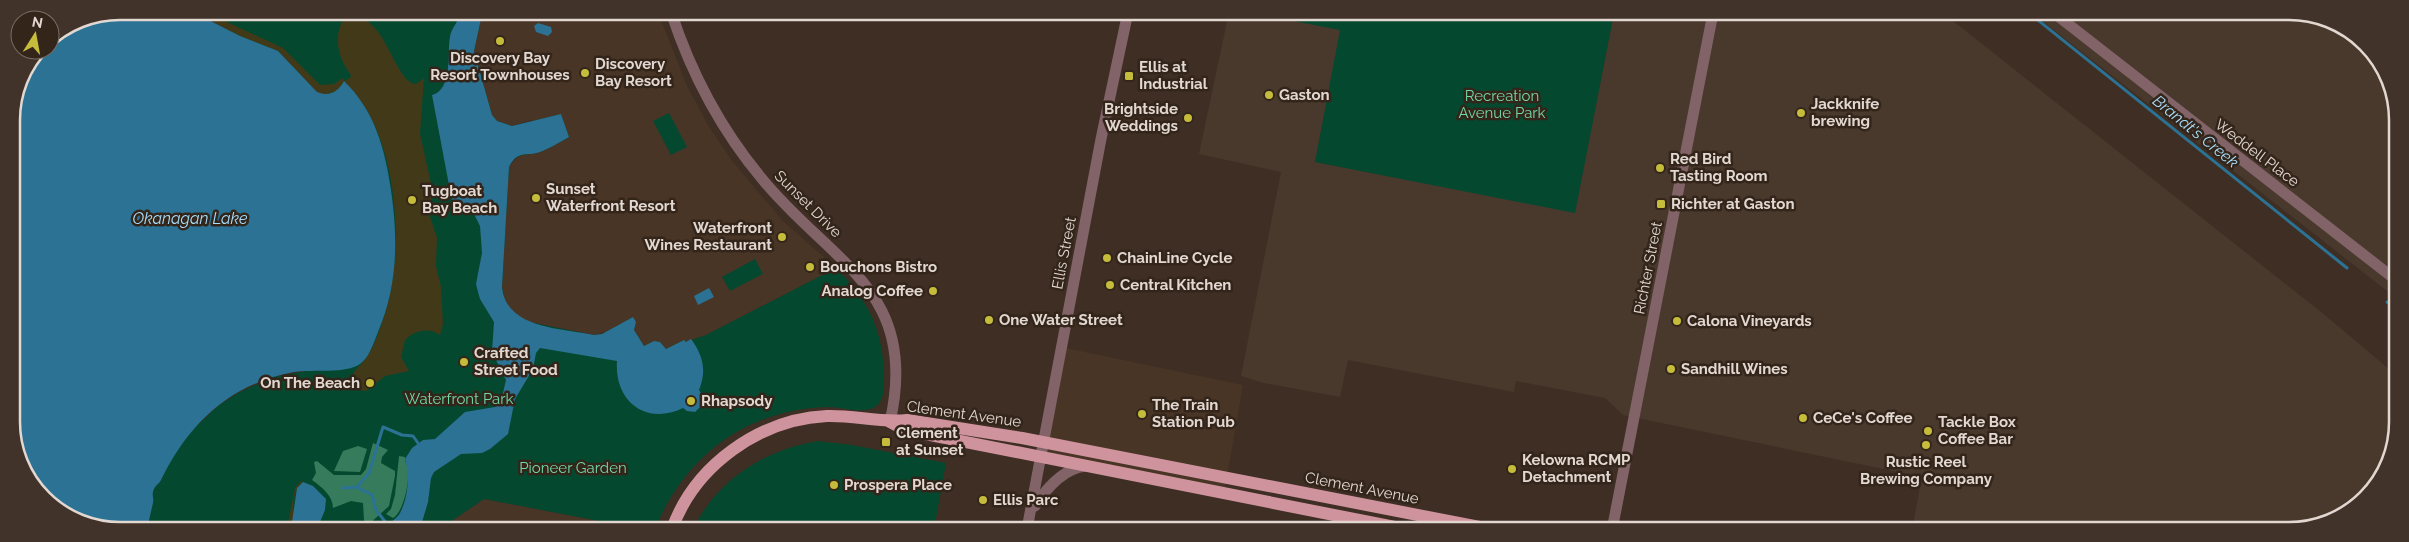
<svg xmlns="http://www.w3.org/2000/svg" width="2409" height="542" font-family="Raleway,sans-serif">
	<rect width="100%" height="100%" fill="#3e2e24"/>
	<!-- built -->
	<g fill="#493526">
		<polygon points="481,12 658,12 687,86 708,125 732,161 783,221 836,268 706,335 685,342 684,340 665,349 644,346 634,330 636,322 594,335 529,322 516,316 505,302 502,287 509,167 518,156 531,152 537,153 569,137 531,120 512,126 497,121 492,115 474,51 481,19"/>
		<polygon points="1061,347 1243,385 1224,494 1042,457"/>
		<polygon points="484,499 641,529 440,529"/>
	</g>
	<!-- industrial -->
	<g fill="#49392d">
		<polygon points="1229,12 1249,12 1341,30 1315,162 1575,212 1614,13 1943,13 2326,316 2396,375 2396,443 2361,503 2295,531 1912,530 1922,477 1623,415 1605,398 1516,381 1514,392 1348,360 1340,397 1264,383 1241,376 1281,172 1199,154"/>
		<polygon points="2032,13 2310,13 2366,43 2396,99 2396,298"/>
	</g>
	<!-- green -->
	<g fill="#04492f">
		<path d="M191,11L481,12V19L474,51L492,115L497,121L512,126L561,114L569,137C560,142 550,148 540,152C527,157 518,150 509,167L502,287C504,305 513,316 529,322L594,335L602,334L633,317L636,322L634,330L644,346L654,341L660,342L666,349L684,340L686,342L706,335L836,268C869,300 884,333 884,379C884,389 884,401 875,407C863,415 840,406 826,407C746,410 685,456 655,529H641L484,499L440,529H147L152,493L173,455L185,437L218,406L238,393L273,377L306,371L348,369L330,93Z"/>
		<polygon points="1249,12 1614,13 1575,213 1315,162 1340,30"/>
		<polygon points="669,113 687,147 671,155 653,121"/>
		<polygon points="755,259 763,274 730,291 722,277"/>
		<path d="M818,441L852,445L946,463L934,529H693C718,479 764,450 818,441Z"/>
	</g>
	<!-- forest -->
	<g fill="#367b5b">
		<path d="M373,443L388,450L382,457L381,463L395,471V476L389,506L367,526L364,520L363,503L351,501L333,508C333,496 322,487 312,480L316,473L314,462L317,461L334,475H361L366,469Z"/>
		<polygon points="358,446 367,449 360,472 334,471 343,451"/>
		<path d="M399,456L405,457C405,462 407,464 408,469C410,481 403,513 393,518L386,514L391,509L395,495Z"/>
	</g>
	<!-- sand -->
	<g fill="#423919">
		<path d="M191,11H203L283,48L320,85L334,84L343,78L344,81L350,78L351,75C339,60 334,41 341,24C344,19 347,16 353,16C387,18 394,82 416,84L424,78L420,134L432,188L430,217L437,238L436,266L441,287L443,324L440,335C428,327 415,330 405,340L401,357L409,371L385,376L366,391L358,390L359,382L351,380C353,371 357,369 363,362C374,349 380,329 385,313C406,248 398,129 344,82C338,92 328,97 317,92L278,51L240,36Z"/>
		<path d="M301,481L303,482C289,491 296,515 291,529H287L295,488Z"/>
	</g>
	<!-- water -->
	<g fill="#2b7294">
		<path d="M120,11H191L240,36L278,51L317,92C329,97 338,92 344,81C375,111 385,149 391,190C398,239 398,285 378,332C374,342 369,358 360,364C346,374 313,369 294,372C230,384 189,423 161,480C159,484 154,486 153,492C152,496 154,499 153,503C151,512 149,520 147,529H99L43,499L13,443L11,114L20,78L39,50H50V39L79,19Z"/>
		<path d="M458,12H481V19L474,51L492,115L497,121L512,126L561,114L569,137C560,142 550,148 540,152C527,157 518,149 509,167L502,287C506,329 562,328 594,335L602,334L633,317L636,322L634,330L644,346L654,341L660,342L666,349L684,340L686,342L691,339C703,355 707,371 699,390L703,396L704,403L695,412L687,411L683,408C646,426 614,401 617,361L540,348L536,353L533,369L515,399L508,434L490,449L482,453L461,454L434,472L431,478L428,502L420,529H382C387,524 397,519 400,513C408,498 410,475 405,459L412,448L423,440L435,439L465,412L495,407L501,402L506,380L492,352L494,322L480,299L478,292L476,284L482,253L480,226L474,214L452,201L432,95C453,90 447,52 450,37C451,27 460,23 458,12Z"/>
		<polygon points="538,23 551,27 552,32 548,36 536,32 534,26"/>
		<polygon points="709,288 714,297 698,305 694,296"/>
		<polygon points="303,482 313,486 326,499 325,510 317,529 291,529 297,488"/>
	</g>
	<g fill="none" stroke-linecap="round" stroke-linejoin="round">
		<!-- stream -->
		<g stroke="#2b7294" stroke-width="3">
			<polyline points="2029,13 2347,268"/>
			<polyline points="2387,302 2396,309"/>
			<polyline points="357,487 369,473 383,427 402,435 413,436 418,443"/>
			<polyline points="343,488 357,487 372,495 376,510 387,524"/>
		</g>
		<!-- minor -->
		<g stroke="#816368" stroke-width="11">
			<path d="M671,12C691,73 721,130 763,180C832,264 920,290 890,422"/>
			<polyline points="2054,13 2396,280"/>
			<path d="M1035,506C1046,489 1063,469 1085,466"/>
			<polyline points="1027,529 1101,139 1128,12"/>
			<polyline points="1612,530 1713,13"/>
		</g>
		<!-- major -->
		<g stroke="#cf939d" stroke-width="12">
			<polyline points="890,422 905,430 1410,530"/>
			<path d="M672,529C695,465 760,419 827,416C854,415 880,423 907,420L1022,438L1495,530"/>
		</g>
	</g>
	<!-- markers -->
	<g fill="#c6bc3c" stroke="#33251a" stroke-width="2">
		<circle cx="500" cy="41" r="5"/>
		<circle cx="585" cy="73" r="5"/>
		<rect x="1124" y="71" width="10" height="10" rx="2.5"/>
		<circle cx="1269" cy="95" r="5"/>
		<circle cx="1801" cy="113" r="5"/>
		<circle cx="1188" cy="118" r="5"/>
		<circle cx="1660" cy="168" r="5"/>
		<circle cx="536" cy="198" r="5"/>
		<circle cx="412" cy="200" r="5"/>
		<rect x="1656" y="199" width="10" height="10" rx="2.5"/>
		<circle cx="782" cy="237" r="5"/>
		<circle cx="1107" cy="258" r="5"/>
		<circle cx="810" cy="267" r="5"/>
		<circle cx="1110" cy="285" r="5"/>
		<circle cx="933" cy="291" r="5"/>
		<circle cx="989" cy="320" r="5"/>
		<circle cx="1677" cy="321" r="5"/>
		<circle cx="464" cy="362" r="5"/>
		<circle cx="1671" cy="369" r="5"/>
		<circle cx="370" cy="383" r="5"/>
		<circle cx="691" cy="401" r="5"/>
		<circle cx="1142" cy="414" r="5"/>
		<circle cx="1803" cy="418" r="5"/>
		<circle cx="1928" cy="431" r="5"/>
		<rect x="881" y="437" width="10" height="10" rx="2.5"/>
		<circle cx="1926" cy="445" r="5"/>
		<circle cx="1512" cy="469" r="5"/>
		<circle cx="834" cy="485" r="5"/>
		<circle cx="983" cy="500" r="5"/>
	</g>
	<g text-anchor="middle" stroke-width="5" stroke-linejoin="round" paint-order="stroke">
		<!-- poi labels -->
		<g font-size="15" font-weight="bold" fill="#e2d8d1" stroke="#33251a" text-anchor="start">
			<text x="500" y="63" text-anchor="middle">Discovery Bay<tspan x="500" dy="17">Resort Townhouses</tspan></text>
			<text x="595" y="69">Discovery<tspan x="595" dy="17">Bay Resort</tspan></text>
			<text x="1139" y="72">Ellis at<tspan x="1139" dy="17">Industrial</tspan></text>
			<text x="1279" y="100">Gaston</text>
			<text x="1811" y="109">Jackknife<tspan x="1811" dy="17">brewing</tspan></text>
			<text x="1178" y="114" text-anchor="end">Brightside<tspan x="1178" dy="17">Weddings</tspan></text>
			<text x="1670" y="164">Red Bird<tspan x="1670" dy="17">Tasting Room</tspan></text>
			<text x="546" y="194">Sunset<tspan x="546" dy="17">Waterfront Resort</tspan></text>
			<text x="422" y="196">Tugboat<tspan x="422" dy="17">Bay Beach</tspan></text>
			<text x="1671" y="209">Richter at Gaston</text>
			<text x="772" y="233" text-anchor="end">Waterfront<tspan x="772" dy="17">Wines Restaurant</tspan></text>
			<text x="1117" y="263">ChainLine Cycle</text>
			<text x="820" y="272">Bouchons Bistro</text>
			<text x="1120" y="290">Central Kitchen</text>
			<text x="923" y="296" text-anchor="end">Analog Coffee</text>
			<text x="999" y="325">One Water Street</text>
			<text x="1687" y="326">Calona Vineyards</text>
			<text x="474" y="358">Crafted<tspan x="474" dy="17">Street Food</tspan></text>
			<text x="1681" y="374">Sandhill Wines</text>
			<text x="360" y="388" text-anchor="end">On The Beach</text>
			<text x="701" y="406">Rhapsody</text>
			<text x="1152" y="410">The Train<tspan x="1152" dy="17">Station Pub</tspan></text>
			<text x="1813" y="423">CeCe's Coffee</text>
			<text x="1938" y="427">Tackle Box<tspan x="1938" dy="17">Coffee Bar</tspan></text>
			<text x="896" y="438">Clement<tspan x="896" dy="17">at Sunset</tspan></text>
			<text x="1522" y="465">Kelowna RCMP<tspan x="1522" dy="17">Detachment</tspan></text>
			<text x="1926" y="467" text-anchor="middle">Rustic Reel<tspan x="1926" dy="17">Brewing Company</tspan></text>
			<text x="844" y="490">Prospera Place</text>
			<text x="993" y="505">Ellis Parc</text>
		</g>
		<!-- park labels -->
		<g font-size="15" fill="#73d7a6" stroke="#33251a">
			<text x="1502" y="101">Recreation<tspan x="1502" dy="17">Avenue Park</tspan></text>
			<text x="459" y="404">Waterfront Park</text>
			<text x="573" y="473">Pioneer Garden</text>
		</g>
		<!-- street labels -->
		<g font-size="15" fill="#e2d8d1" stroke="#33251a">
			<text transform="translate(2257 153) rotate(37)" y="5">Weddell Place</text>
			<text transform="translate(808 204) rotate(45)" y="5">Sunset Drive</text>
			<text transform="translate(1064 253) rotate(-79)" y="5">Ellis Street</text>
			<text transform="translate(1648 268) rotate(-79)" y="5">Richter Street</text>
			<text transform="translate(964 414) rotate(8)" y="5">Clement Avenue</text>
			<text transform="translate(1362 488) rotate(11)" y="5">Clement Avenue</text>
		</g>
		<!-- water labels -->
		<g font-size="16" font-style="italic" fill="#a7defc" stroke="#33251a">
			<text transform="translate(2196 131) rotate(39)" y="6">Brandt's Creek</text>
			<text x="190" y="224">Okanagan Lake</text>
		</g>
	</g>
	<!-- crop -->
	<path d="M0 0H2409V542H0ZM120 20H2289A100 100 0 0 1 2389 120V422A100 100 0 0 1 2289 522H120A100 100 0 0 1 20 422V120A100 100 0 0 1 120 20Z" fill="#413329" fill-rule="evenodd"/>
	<path fill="none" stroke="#e2d8d1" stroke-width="2.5" d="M120 20H2289A100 100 0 0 1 2389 120V422A100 100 0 0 1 2289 522H120A100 100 0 0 1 20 422V120A100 100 0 0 1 120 20Z"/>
	<!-- north arrow -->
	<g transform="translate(35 35) rotate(11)"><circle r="24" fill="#33251a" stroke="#796d63"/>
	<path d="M0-4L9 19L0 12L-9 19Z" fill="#c6bc3c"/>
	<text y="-8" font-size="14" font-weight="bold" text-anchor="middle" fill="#e2d8d1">N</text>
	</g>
</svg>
